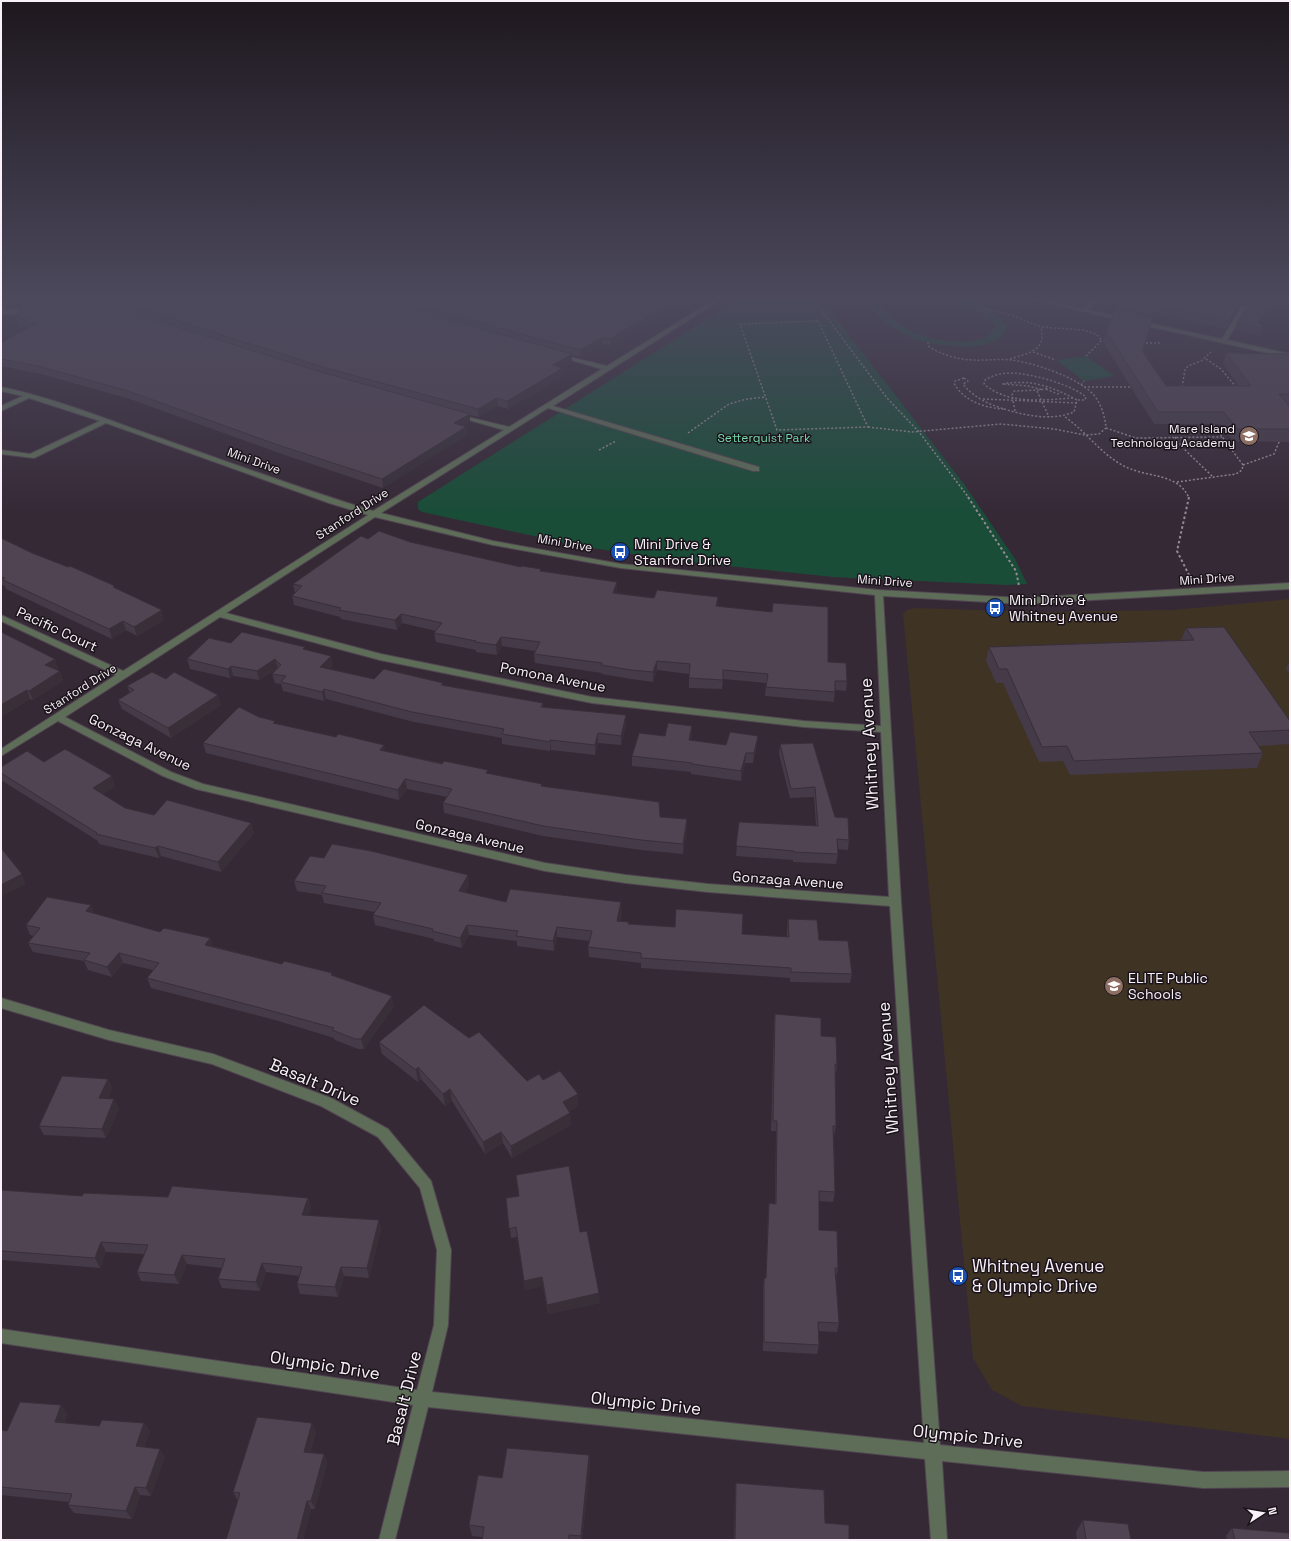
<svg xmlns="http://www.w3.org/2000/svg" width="1291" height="1541" font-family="'Space Grotesk',sans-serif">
	<rect width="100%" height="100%" fill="#362936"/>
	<!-- education -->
	<polygon fill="#3f3324" points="1290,599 1290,1439 1022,1406 992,1390 973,1358 903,614 907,610 915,608 1039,612 1173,610"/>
	<!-- green -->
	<g fill="#194d38">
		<polygon points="739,299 821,299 964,484 1015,559 1027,584 1007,585 833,577 681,561 585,547 422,512 418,509 418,502"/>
		<path d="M878,299H893L884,303V309C891,320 908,331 921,335C938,342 988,349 995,326L993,322L986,317L952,299C956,299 960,298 965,299C976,301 1002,317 1007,327C999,356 935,346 914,339C901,334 880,320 872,309L873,301Z"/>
		<polygon points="1086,356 1114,376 1084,381 1056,360"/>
	</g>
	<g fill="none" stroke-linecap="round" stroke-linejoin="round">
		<defs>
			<g id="minor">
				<polygon points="3,299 9,299 5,310 33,308 36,310 33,312 1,315 1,305"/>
				<path d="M715,299H722L553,406L759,467V471H753L548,408L381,513L493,541L621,564L879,590L1022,598L1290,583V589L1022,604L883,596L901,902L940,1445L1203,1472L1290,1471V1487L1203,1488L942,1461L947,1540H931L925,1459L428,1407L395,1540H379L413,1405L1,1343V1329L417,1390L434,1325L437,1250L420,1188L378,1137L321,1106L212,1064L109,1040L1,1008V998L109,1030L213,1054L331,1098L388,1129L431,1181L451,1250L448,1325L432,1392L924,1443L890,906L708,892L626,883L545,871L196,789L163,776L58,721L1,756V749L116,675L1,621V615L123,671L368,515L329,503L106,423L34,458L1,454V450L30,454L100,421L29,398L1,411V406L23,396L1,391V387C46,396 96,415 140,431C218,458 295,487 373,511L504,430L455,416V414L509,427L602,369L557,356V354L607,366ZM375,517L493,545L621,568L875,595L881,726L804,721L592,697L381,654L226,613ZM220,617L380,660L592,703L804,727L881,732L889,897L708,884L626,875L545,863L203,784L171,772L65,717Z"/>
				<polygon points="1027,299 1038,299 1083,309 1093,299 1099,299 1088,310 1222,339 1240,309 1200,299 1211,299 1244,306 1247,308 1227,340 1290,354 1290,358"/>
			</g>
		</defs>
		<!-- minor casing -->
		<use href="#minor" stroke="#514551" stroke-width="2"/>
		<!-- path-far1 -->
		<g stroke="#968b96" stroke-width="1.5" stroke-dasharray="2 2" stroke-linecap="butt">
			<polyline points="813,299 887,398 919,432 969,498"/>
			<polyline points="985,309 1014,316 1041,327 1083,330 1096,334 1102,340 1086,356"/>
			<polygon points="818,321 868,427 777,430 740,324"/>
			<polyline points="1142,343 1161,343"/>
			<polyline points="1033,352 1056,360"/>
			<path d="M1010,359C1028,353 1047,351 1041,327"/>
			<polyline points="1206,359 1221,369 1236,387"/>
			<path d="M964,378L968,381L963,384C973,397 988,404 1004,409C985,408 963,401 954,383L955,381Z"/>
			<polyline points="1081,385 1084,381"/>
			<polyline points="1084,387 1133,387"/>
			<polyline points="1182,387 1185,370 1188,366 1201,361 1211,352"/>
			<polyline points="1046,389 1058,394 1061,392"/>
			<polyline points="1037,391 1049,417"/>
			<path d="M1073,398C1043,400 1008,405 984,384L985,380C993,375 1002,373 1012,373C1033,374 1070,384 1086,397L1085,400H1077"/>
			<polyline points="983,399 1077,403"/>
			<path d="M1004,409C1027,416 1052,421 1074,412L1077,400C1051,386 1031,379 1002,384L1028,386L1043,390"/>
			<polyline points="1015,411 1012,395 1014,391 1040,390 1048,388"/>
			<path d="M1065,417C1087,432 1101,455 1126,467C1149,478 1178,473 1189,498"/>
			<path d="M868,427L912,432L1001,424L1054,429L1085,435L1099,434L1106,428C1105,416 1101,403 1093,394C1076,377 1035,363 1011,360C1002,359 993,360 984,360C964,361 945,357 928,346V342"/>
			<polyline points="1106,428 1136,438 1222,437"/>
			<polyline points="688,433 729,404 747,399 766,397"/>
			<polyline points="1175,437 1183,448 1213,477"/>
			<polyline points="599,450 616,441"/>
			<polyline points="1243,465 1274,454 1279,442 1277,440"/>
			<polyline points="1177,482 1236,474 1242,470 1243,465 1212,423"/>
		</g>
		<!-- path -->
		<g stroke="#968b96" stroke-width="2" stroke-dasharray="2.5 2.5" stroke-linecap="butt">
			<polyline points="968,497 1016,571 1019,586"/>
			<polyline points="1189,497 1177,551 1190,577"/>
		</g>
		<!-- minor -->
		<use href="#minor" fill="#5e6d58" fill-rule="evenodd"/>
	</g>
	<!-- wall -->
	<g fill="#453a47" fill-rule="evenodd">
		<path d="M25,299H688L610,346L603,344L581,357L572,355V362L562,368H563L564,376L508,409L498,406L479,417L470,415V422L463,426L466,427L467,435L383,488L279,453L130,399L41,374L1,366V343L28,328L27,327L18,326L16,318L27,306ZM104,305H106L186,330Z"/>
		<polygon points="1099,299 1282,299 1260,324 1264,328 1261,336 1235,330 1237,323 1247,306 1244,305 1240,304 1238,310 1226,329 1154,314 1143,352 1166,386 1239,386 1223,364 1226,353 1290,357 1290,406 1289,406 1290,407 1290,442 1233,441 1220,424 1154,424 1103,342 1106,331 1116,306 1098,302"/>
		<polygon points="1,538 32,553 115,588 164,620 137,636 126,630 112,639 6,589 5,586 1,584"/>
		<polygon points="368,539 410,542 521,567 541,571 617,582 617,593 718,606 828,662 847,681 846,691 835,690 834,702 765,696 766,683 723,679 722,689 689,688 689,674 657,670 653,682 631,679 602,674 602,673 535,663 534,654 535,651 502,646 497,655 476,652 476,650 436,642 434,633 436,631 402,623 397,630 341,619 340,617 294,605 292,596 295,593 293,584"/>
		<polygon points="1186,628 1290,730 1290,744 1258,746 1263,753 1257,768 1070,775 1063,761 1039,762 1003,683 996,683 986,661 989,647 1181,640"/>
		<polygon points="305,650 333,665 329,669 374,679 443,683 443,685 543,703 543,707 626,725 621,745 598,743 595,755 551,750 550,751 502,744 502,738 414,722 326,699 324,701 283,691 281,684 275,683 272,674 277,669 259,680 233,676 230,678 190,669 187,659"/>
		<polygon points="55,659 58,668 56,670 60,671 63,681 33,700 30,699 1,717"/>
		<polygon points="1290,660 1290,675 1286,669"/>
		<polygon points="166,679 221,705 171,738 122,709 118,700 130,693 127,686"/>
		<polygon points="259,717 276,724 385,751 488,773 543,786 660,817 687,819 687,829 683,854 641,850 543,836 444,813 443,803 447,797 407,789 399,800 206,753 203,743"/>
		<polygon points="692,735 691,740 726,745 757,746 753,763 745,763 741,781 691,774 691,772 632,766 632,756 665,736"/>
		<polygon points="813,743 835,817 849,840 848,850 837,849 838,854 836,864 793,862 793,860 736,856 739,822 816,826 814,797 790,798 779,754 780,744"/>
		<polygon points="44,762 115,786 103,794 125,808 154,815 251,823 254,833 221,872 161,856 159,858 99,844 98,841 1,780 1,767"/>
		<polygon points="294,881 469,885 465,893 506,902 622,912 620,921 629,924 742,934 787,937 787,929 788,919 819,940 852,974 850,983 790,982 790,978 641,968 641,963 589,957 588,947 590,941 557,937 554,951 517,946 517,941 469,935 462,948 434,941 434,939 375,925 373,915 375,912 324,903 322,895 297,891"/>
		<polygon points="95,914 160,932 210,938 212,946 282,964 332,973 332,975 394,1006 364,1049 358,1049 335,1040 334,1038 275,1020 151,988 147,978 153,970 123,963 112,977 88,970 84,961 33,952 28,943 34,936 30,935 26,925"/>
		<polygon points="775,1014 821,1036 837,1065 836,1074 835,1074 836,1126 834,1136 835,1192 833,1202 819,1201 819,1230 838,1268 836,1277 839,1323 837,1332 818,1331 819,1345 817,1354 763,1351 763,1287 764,1278 766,1278 768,1213 769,1203 775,1204 776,1131 771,1131 774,1024"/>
		<polygon points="379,1042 527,1081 543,1080 578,1106 569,1111 571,1125 512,1158 503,1143 485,1154 452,1101 445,1106 421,1079 418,1082 382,1054"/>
		<polygon points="108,1079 112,1088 108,1099 114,1099 119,1109 106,1138 44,1135 39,1126"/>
		<polygon points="1,1190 82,1196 308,1198 311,1207 308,1215 381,1229 369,1278 344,1276 338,1297 300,1294 297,1284 299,1276 266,1272 260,1291 222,1288 218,1279 222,1268 187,1264 179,1284 141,1281 137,1272 144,1254 106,1252 100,1268 1,1260"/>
		<polygon points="506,1198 580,1232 600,1303 548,1314 543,1286 525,1290 517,1237 511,1238"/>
		<polygon points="61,1405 67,1414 64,1423 99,1426 144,1423 150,1432 144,1447 165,1457 151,1496 140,1495 132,1519 74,1513 68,1505 69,1502 1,1495 1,1430 7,1431"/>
		<polygon points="316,1432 310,1453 324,1454 327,1463 315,1509 311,1509 303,1540 226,1540 238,1501 233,1492"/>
		<polygon points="589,1455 590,1467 582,1540 482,1540 482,1537 472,1536 469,1525 502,1478"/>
		<polygon points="736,1483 825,1523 849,1540 734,1540 735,1493"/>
		<polygon points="1083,1520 1131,1540 1077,1540 1076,1532"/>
		<polygon points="1232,1528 1290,1540 1227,1540 1226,1536"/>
	</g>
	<!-- shaded-wall -->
	<g fill="#382f39">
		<polygon points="25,299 68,299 69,304 28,307"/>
		<polygon points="676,299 688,299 610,346 610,339"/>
		<polygon points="1278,299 1282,299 1258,327 1258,322"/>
		<polygon points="1240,303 1238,310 1226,329 1229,321"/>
		<polygon points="603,337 603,344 581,357 580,350"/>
		<polygon points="572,354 572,362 554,373 553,365"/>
		<polygon points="563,368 564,376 508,409 507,401"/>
		<polygon points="497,398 498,406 479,417 478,409"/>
		<polygon points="470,414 470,422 455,431 454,423"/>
		<polygon points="466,427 467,435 383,488 382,479"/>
		<polygon points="617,582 617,591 613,602 613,593"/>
		<polygon points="718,597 718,606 715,616 716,606"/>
		<polygon points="162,610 164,620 137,636 134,627"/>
		<polygon points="401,614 402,623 397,630 395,620"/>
		<polygon points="123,621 126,630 112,639 109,629"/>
		<polygon points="501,637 502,646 497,655 496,645"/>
		<polygon points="331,656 333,665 322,676 320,667"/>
		<polygon points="55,659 58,668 49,674 45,665"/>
		<polygon points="275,659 278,668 259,680 257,671"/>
		<polygon points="657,661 657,670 653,682 653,672"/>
		<polygon points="231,666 233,676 230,678 228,669"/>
		<polygon points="60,671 63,681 33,700 29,691"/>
		<polygon points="324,689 326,699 324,701 322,692"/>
		<polygon points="27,690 30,699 1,717 1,705"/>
		<polygon points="218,695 221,705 171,738 168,728"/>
		<polygon points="626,715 626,725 621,745 621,736"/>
		<polygon points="692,726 692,735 689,749 689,740"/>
		<polygon points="598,733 598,743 595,755 595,745"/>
		<polygon points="758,736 757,746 753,763 754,753"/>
		<polygon points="550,740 551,750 550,751"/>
		<polygon points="384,745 386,755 380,750"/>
		<polygon points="746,753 745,763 741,781 741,771"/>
		<polygon points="112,776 115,786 97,798 93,788"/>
		<polygon points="405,779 407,789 399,800 398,790"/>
		<polygon points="687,819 687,829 683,854 683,844"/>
		<polygon points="251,823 254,833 221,872 218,862"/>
		<polygon points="158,846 161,856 159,858 155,848"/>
		<polygon points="22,874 26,884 1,897 1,885"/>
		<polygon points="468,875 469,885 460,901 459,891"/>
		<polygon points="621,902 622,912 617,930 617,921"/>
		<polygon points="91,905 95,914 86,911"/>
		<polygon points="467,925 469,935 462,948 460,938"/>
		<polygon points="557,927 557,937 554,951 553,941"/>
		<polygon points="210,938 213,948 205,945"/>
		<polygon points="119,953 123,963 112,977 107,967"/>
		<polygon points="392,996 394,1006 364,1049 361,1039"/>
		<polygon points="418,1067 421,1079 418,1082 416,1070"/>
		<polygon points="108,1079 112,1088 104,1108 99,1098"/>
		<polygon points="450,1089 452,1101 445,1106 443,1094"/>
		<polygon points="578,1094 578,1106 564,1114 563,1102"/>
		<polygon points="114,1099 119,1109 106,1138 102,1129"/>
		<polygon points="570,1113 571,1125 512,1158 511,1146"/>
		<polygon points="501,1132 503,1143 485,1154 483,1142"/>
		<polygon points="308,1198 311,1207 305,1224 302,1215"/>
		<polygon points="379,1220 381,1229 369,1278 367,1268"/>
		<polygon points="101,1242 106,1252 100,1268 95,1258"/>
		<polygon points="182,1255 187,1264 179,1284 174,1275"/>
		<polygon points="262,1263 266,1272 260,1291 256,1282"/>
		<polygon points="341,1267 344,1276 338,1297 335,1287"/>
		<polygon points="542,1277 543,1286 525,1290 524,1281"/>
		<polygon points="599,1293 600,1303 548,1314 547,1305"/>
		<polygon points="61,1405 67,1414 61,1430 55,1422"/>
		<polygon points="144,1423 150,1432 142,1454 136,1446"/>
		<polygon points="312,1423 316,1432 307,1460 304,1452"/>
		<polygon points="160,1449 165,1457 151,1496 146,1488"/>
		<polygon points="324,1454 327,1463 315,1509 311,1501"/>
		<polygon points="589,1455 590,1467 582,1540 581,1540 581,1536"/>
		<polygon points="135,1487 140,1495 132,1519 126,1511"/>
		<polygon points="307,1501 311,1509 303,1540 297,1540"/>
	</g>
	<!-- building -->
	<g fill="#504352" stroke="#382f39">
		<polygon points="110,299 373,299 572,354 553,365 563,368 507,401 497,398 478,409 326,368"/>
		<polygon points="394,299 676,299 610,339 603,337 580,350"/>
		<polygon points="1119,299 1225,299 1240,303 1229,321 1156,306 1154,315 1116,307"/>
		<polygon points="1249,299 1278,299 1258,322 1264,328 1237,323 1251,301"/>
		<polygon points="67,303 103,304 321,372 470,414 454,423 466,427 382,479 278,445 128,391 38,366 1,359 1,343 36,323 26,322 29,319 16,318 21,307"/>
		<polygon points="1115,309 1153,317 1142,351 1166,386 1251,386 1226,353 1287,354 1290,357 1290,394 1279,394 1290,407 1290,429 1237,429 1224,412 1158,412 1106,331"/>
		<polygon points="379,531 410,542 521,567 522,566 541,569 540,571 617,582 613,593 654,598 657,590 718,597 716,606 772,612 773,603 828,607 828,662 846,663 847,681 835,681 835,692 766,687 768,674 723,670 723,680 689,678 690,664 657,661 653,672 631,670 601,665 602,663 534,654 540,642 501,637 496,645 475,642 476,641 434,633 442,623 401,614 395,620 339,610 341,608 292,596 302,586 293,584 361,536 368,539"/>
		<polygon points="1,538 32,553 68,567 70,566 115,586 113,587 162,610 134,627 123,621 109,629 3,580 5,578 1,577"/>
		<polygon points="1224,627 1290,721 1290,730 1249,732 1263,753 1074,761 1067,746 1042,747 1007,669 999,669 989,647 1194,640 1186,628"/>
		<polygon points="1,632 55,659 45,665 60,671 29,691 27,690 1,705"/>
		<polygon points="242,632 305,647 303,649 331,656 320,667 374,679 384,669 443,683 441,685 543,703 541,707 626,715 621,736 598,733 595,745 550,740 550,742 502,734 504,729 412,712 324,689 322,692 281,682 286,676 272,674 281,665 275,659 257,671 231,666 228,669 187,659 209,638 231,643"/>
		<polygon points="152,672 166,679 174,672 218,695 168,728 118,700 134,690 127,686"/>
		<polygon points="239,707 259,717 275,721 273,723 336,737 338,734 384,745 380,750 442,764 444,761 488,770 486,773 542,784 541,786 659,802 660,817 687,819 683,844 641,840 543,826 443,803 452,789 405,779 398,790 203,743"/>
		<polygon points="668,723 692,726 689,740 726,745 730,732 758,736 754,753 746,753 741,771 692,764 692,763 632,756 639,733 665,736"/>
		<polygon points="813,743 835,817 848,818 849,840 837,839 838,854 794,852 794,851 736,846 739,822 818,826 815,787 791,789 780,744"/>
		<polygon points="65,749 112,776 93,788 125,808 154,815 167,800 251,823 218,862 158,846 155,848 96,834 97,833 1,773 1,767 27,751 44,762"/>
		<polygon points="332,844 371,851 468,875 459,891 506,902 510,889 621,902 617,921 629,922 628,924 675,927 676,909 705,911 743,914 742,934 789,937 788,919 817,920 819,940 848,941 852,974 791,972 791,968 641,958 641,953 588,947 592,931 557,927 553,941 516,936 518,931 467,925 460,938 432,931 433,929 373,915 381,903 322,893 326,886 294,881 310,856 324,858"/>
		<polygon points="1,848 22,874 1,885"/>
		<polygon points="47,897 91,905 86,911 160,932 164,928 210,938 205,945 282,964 284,961 332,973 331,975 392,996 361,1039 355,1039 332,1030 334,1028 272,1011 147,978 159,963 119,953 107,967 84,960 90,953 28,943 40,928 26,925"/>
		<polygon points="424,1005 469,1038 479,1032 527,1081 539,1074 543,1080 560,1071 578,1094 563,1102 570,1113 511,1146 501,1132 483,1142 450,1089 443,1094 418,1067 416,1070 379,1042"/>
		<polygon points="775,1014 821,1018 821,1036 836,1037 837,1065 835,1064 836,1126 833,1126 835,1192 819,1191 819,1230 837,1231 838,1268 835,1268 839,1323 818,1322 819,1345 764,1342 764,1278 766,1278 769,1203 776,1204 777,1121 773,1121"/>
		<polygon points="62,1076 108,1079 99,1098 114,1099 102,1129 39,1126"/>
		<polygon points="569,1166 580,1232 587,1231 599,1293 547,1305 542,1277 524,1281 516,1227 509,1229 506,1198 519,1196 516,1175"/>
		<polygon points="172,1186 308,1198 302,1215 379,1220 367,1268 341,1267 335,1287 297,1284 302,1267 262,1263 256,1282 218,1279 225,1259 182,1255 174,1275 137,1272 148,1245 101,1242 95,1258 1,1251 1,1190 82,1196 84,1193 168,1197"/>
		<polygon points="20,1402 61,1405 55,1422 99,1426 102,1420 144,1423 136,1446 160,1449 146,1488 135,1487 126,1511 68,1505 72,1494 1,1487 1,1430 7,1431"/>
		<polygon points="257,1417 312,1423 304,1452 324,1454 311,1501 307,1501 297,1540 226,1540 240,1493 233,1492"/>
		<polygon points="507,1448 589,1455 581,1536 569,1535 569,1540 482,1540 484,1527 469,1525 478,1475 502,1478"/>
		<polygon points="736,1483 824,1490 825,1523 849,1525 849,1540 735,1540"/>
		<polygon points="1083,1520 1128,1524 1131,1540 1086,1540"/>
		<polygon points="1232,1528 1289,1533 1290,1540 1235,1540"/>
	</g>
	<!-- sky -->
	<linearGradient id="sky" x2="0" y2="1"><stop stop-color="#1e171e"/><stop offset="0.58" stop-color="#4c495d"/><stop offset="1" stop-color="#4c495d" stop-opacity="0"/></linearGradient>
	<rect width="1291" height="515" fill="url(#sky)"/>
	<!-- icons -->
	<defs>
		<symbol id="school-disc" viewBox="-11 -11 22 22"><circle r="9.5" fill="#8d6e63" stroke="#1a141a"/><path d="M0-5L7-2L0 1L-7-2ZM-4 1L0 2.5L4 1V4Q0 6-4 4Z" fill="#fff"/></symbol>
		<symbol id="bus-disc" viewBox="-11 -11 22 22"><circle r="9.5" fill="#1a4fb4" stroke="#1a141a"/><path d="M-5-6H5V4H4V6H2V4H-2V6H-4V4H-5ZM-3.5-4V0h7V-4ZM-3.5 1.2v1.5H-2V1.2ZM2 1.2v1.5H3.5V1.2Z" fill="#fff"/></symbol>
	</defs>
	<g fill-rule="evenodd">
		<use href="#school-disc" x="1238" y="425" width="22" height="22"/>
		<use href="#bus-disc" x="609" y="541" width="22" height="22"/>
		<use href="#bus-disc" x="984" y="597" width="22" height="22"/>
		<use href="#school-disc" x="1103" y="975" width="22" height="22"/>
		<use href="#bus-disc" x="947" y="1265" width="22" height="22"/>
	</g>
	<g text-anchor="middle" stroke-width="3" stroke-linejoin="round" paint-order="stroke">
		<!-- far-poi labels -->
		<g font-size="12" fill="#f9f0f9" stroke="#1a141a" text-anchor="end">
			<text x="1235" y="433">Mare Island<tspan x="1235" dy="14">Technology Academy</tspan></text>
		</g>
		<!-- far-park labels -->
		<g font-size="12" fill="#77d8ad" stroke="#1a141a">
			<text x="764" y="442">Setterquist Park</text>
		</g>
		<!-- far-street labels -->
		<g font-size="12" fill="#f9f0f9" stroke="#1a141a">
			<text transform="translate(254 461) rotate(20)" y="4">Mini Drive</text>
			<text transform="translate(352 514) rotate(-33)" y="4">Stanford Drive</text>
			<text transform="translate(565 543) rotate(10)" y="4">Mini Drive</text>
			<text transform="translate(1207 579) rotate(-4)" y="4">Mini Drive</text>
			<text transform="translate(885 581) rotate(4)" y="4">Mini Drive</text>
			<text transform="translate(80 689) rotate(-32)" y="4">Stanford Drive</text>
		</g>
		<!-- poi labels -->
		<g font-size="14" fill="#f9f0f9" stroke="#1a141a" text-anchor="start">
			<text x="634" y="549">Mini Drive &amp;<tspan x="634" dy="16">Stanford Drive</tspan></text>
			<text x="1009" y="605">Mini Drive &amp;<tspan x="1009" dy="16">Whitney Avenue</tspan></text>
			<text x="1128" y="983">ELITE Public<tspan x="1128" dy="16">Schools</tspan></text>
		</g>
		<!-- street labels -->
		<g font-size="14" fill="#f9f0f9" stroke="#1a141a">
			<text transform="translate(57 629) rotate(25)" y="5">Pacific Court</text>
			<text transform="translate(553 677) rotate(11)" y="5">Pomona Avenue</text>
			<text transform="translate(140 742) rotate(26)" y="5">Gonzaga Avenue</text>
			<text transform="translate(470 836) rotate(13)" y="5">Gonzaga Avenue</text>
			<text transform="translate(788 880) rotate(4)" y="5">Gonzaga Avenue</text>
		</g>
		<!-- near-street labels -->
		<g font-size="17" fill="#f9f0f9" stroke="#1a141a">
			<text transform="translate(869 744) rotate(-93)" y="6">Whitney Avenue</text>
			<text transform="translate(888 1068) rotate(-94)" y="6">Whitney Avenue</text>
			<text transform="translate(315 1082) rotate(23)" y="6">Basalt Drive</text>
			<text transform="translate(325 1365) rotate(9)" y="6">Olympic Drive</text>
			<text transform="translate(404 1398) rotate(-76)" y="6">Basalt Drive</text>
			<text transform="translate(646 1403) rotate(6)" y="6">Olympic Drive</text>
			<text transform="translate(968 1436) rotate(6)" y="6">Olympic Drive</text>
		</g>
		<!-- near-poi labels -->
		<g font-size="17" fill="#f9f0f9" stroke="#1a141a" text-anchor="start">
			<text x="972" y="1272">Whitney Avenue<tspan x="972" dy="20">&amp; Olympic Drive</tspan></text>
		</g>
	</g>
	<!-- border -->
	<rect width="1291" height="1541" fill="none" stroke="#f9f0f9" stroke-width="4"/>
	<!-- north arrow -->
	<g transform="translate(1263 1513) rotate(78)" stroke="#1a141a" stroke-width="3" paint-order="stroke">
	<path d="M0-3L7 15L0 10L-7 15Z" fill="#f9f0f9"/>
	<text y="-6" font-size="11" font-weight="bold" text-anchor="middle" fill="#f9f0f9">N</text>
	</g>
</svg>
